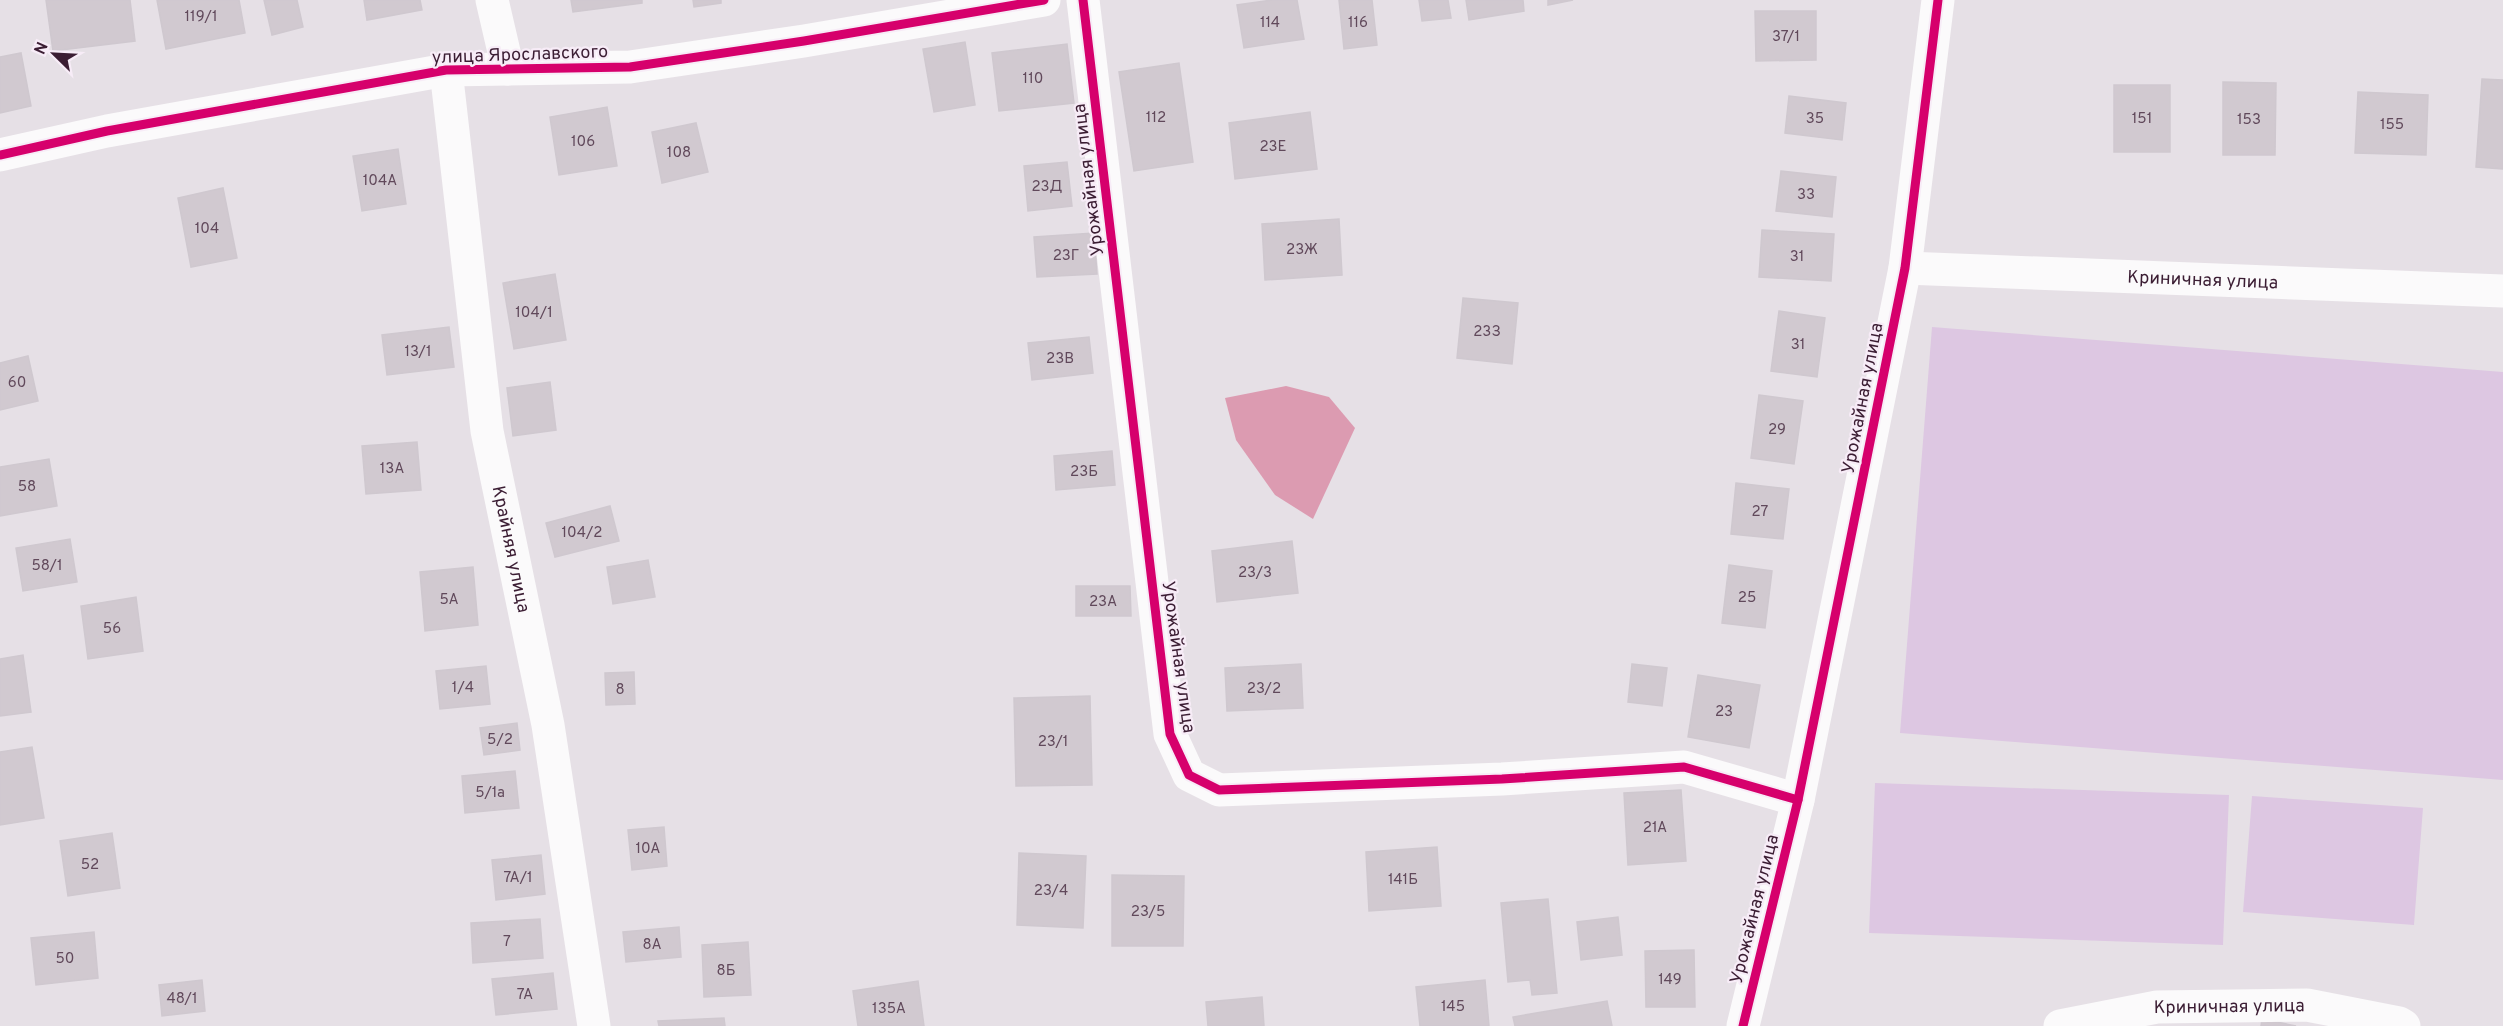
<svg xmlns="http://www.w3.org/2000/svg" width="2503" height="1026" font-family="Overpass,sans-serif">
	<rect width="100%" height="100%" fill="#e6e0e6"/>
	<!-- green -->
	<g fill="#ddc7e2">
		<polygon points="1932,327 2503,372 2503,780 1900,733"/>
		<polygon points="1875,783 2229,795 2223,945 1869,933"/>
		<polygon points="2252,796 2423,808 2414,925 2243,912"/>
	</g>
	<!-- water -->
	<polygon fill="#dc9bb1" points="1286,386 1329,397 1355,428 1313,519 1275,495 1236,440 1225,398"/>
	<!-- building -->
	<g fill="#d1c9d0" stroke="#cfc8cf" stroke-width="1.5">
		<polygon points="46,0 130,0 135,41 53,51"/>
		<polygon points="157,0 239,0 245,33 166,49"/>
		<polygon points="264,0 297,0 303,27 272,35"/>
		<polygon points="364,0 420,0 422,10 367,20"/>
		<polygon points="571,0 642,0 642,3 573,12"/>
		<polygon points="693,0 721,0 721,3 694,7"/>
		<polygon points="1272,0 1297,0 1304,39 1244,48 1237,5"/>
		<polygon points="1339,0 1372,0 1377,45 1344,49"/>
		<polygon points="1419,0 1448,0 1451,18 1422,21"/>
		<polygon points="1466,0 1523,0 1524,11 1469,20"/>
		<polygon points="1548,0 1573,0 1548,5"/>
		<polygon points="1755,11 1816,11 1816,60 1756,61"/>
		<polygon points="965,42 975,105 934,112 923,49"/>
		<polygon points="1067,44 1074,103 999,111 992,53"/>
		<polygon points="21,53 31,106 0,113 0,57"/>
		<polygon points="1179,63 1193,162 1134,171 1119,72"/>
		<polygon points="2482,79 2503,80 2503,169 2476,167"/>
		<polygon points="2223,82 2276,83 2275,155 2223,155"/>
		<rect x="2114" y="85" width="56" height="67"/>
		<polygon points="2358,92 2428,95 2426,155 2355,153"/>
		<polygon points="1789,96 1846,103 1842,140 1785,133"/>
		<polygon points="607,107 617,166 559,175 550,117"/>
		<polygon points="1310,112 1317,169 1235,179 1229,123"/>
		<polygon points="696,123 708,172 662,183 652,132"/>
		<polygon points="398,149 406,204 362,211 353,156"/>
		<polygon points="1067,162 1072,206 1028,211 1024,166"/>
		<polygon points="1781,171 1836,177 1832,217 1776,211"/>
		<polygon points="223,188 237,258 191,267 178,198"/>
		<polygon points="1339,219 1342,275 1265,280 1262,224"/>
		<polygon points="1762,230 1834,234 1831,281 1759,277"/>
		<polygon points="1094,233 1097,274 1037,277 1034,237"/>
		<polygon points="555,274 566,340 514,349 503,283"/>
		<polygon points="1463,298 1518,303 1512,364 1457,358"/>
		<polygon points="1779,311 1825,318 1817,377 1771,371"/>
		<polygon points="449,327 454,367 387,375 382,335"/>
		<polygon points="1089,337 1093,373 1032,380 1028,343"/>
		<polygon points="28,356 38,401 0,410 0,363"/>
		<polygon points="550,382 556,430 513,436 507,388"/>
		<polygon points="1759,395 1803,401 1794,464 1751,458"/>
		<polygon points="417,442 421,490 366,494 362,446"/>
		<polygon points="1112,451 1115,485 1056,490 1054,456"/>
		<polygon points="49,459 57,506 0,516 0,467"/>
		<polygon points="1736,483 1789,489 1783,539 1731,534"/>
		<polygon points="610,506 619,541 555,557 546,523"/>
		<polygon points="70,539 77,582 23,591 16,548"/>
		<polygon points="1292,541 1298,593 1217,602 1212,551"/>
		<polygon points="648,560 655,597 613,604 607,567"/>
		<polygon points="1729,565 1772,571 1765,628 1722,623"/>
		<polygon points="473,567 478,625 425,631 420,572"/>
		<polygon points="1076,586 1130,586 1131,616 1076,616"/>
		<polygon points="136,597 143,651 88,659 81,606"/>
		<polygon points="23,655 31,712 0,716 0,659"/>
		<polygon points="1301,664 1303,708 1227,711 1225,668"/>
		<polygon points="1632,664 1667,668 1662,706 1628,702"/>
		<polygon points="486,666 490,704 440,709 436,671"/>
		<polygon points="634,672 635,704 606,705 605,673"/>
		<polygon points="1698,675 1760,685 1749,748 1688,737"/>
		<polygon points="1090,696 1092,785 1016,786 1014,698"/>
		<polygon points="517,723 520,750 484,755 480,728"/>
		<polygon points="32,747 44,818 0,825 0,752"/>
		<polygon points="515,771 519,808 465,813 462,776"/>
		<polygon points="1681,790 1686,861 1628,865 1624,793"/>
		<polygon points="664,827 667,866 632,870 628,830"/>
		<polygon points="112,833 120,888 68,896 60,841"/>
		<polygon points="1437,847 1441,906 1369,911 1366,852"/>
		<polygon points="1019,853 1086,856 1083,928 1017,925"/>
		<polygon points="541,855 545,894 496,900 492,860"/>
		<polygon points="1112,875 1184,876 1183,946 1112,946"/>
		<polygon points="1548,899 1557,993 1532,995 1530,980 1508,982 1501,903"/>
		<polygon points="1618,917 1622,955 1581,960 1577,922"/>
		<polygon points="540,919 543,958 473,963 471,923"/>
		<polygon points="679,927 681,957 626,962 623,932"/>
		<polygon points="94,932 98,978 36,985 31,938"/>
		<polygon points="748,942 751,995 704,997 702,945"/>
		<polygon points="1694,950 1695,1007 1646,1007 1645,951"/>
		<polygon points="553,973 557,1009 496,1015 492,979"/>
		<polygon points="202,980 205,1011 162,1016 159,985"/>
		<polygon points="1485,980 1489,1026 1420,1026 1416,987"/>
		<polygon points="918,981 924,1026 858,1026 853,991"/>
		<polygon points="1262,997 1264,1026 1208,1026 1206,1002"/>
		<polygon points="1607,1001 1612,1026 1515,1026 1513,1017"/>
		<polygon points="724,1018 725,1026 659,1026 658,1021"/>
		<polygon points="2262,1019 2296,1026 2261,1026"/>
	</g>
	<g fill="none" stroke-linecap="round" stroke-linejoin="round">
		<!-- minor -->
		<g stroke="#fbfafb" stroke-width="33">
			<polyline points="492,0 508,69"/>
			<polyline points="1083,0 1170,734 1189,775 1219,790 1502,779 1684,767 1798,800"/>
			<path id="s1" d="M446,70L487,431L548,725L594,1026"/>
			<polyline points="0,155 107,131 446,70 630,67 804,41 1044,0"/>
			<path id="s2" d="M1905,268L2503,291"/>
			<polyline points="1743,1026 1798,800 1905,268 1938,0"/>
			<path id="s3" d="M2060,1026L2157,1007L2307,1005L2399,1023L2404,1026"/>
		</g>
		<defs>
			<g id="cycleway">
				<polyline points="1083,0 1170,734 1189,775 1219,790 1502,779 1684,767 1798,800"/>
				<polyline points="0,155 107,131 446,70 630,67 804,41 1044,0"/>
				<polyline points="1743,1026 1798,800 1905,268 1938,0"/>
			</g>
		</defs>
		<!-- cycleway casing -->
		<use href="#cycleway" stroke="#f7ecf7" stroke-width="13"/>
		<!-- cycleway -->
		<use href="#cycleway" stroke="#d6006c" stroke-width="9"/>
	</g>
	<g text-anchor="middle" stroke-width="4.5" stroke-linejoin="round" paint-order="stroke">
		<!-- number labels -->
		<g font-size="15" fill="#61495b">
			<text x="201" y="21">119/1</text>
			<text x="1270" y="27">114</text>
			<text x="1358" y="27">116</text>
			<text x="1786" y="41">37/1</text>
			<text x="1033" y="83">110</text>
			<text x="1156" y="122">112</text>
			<text x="1815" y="123">35</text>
			<text x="2142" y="123">151</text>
			<text x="2249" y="124">153</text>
			<text x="2392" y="129">155</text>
			<text x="583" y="146">106</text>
			<text x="1273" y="151">23Е</text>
			<text x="679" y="157">108</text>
			<text x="380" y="185">104А</text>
			<text x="1047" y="191">23Д</text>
			<text x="1806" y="199">33</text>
			<text x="207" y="233">104</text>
			<text x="1302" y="254">23Ж</text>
			<text x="1066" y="260">23Г</text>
			<text x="1797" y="261">31</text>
			<text x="534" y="317">104/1</text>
			<text x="1487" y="336">23З</text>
			<text x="1798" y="349">31</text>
			<text x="418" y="356">13/1</text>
			<text x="1060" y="363">23В</text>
			<text x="17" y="387">60</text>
			<text x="1777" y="434">29</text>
			<text x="392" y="473">13А</text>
			<text x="1084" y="476">23Б</text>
			<text x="27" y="491">58</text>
			<text x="1760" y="516">27</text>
			<text x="582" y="537">104/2</text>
			<text x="47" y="570">58/1</text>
			<text x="1255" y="577">23/3</text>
			<text x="1747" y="602">25</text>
			<text x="449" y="604">5А</text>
			<text x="1103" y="606">23А</text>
			<text x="112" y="633">56</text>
			<text x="463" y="692">1/4</text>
			<text x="1264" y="693">23/2</text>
			<text x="620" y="694">8</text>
			<text x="1724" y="716">23</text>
			<text x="500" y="744">5/2</text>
			<text x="1053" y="746">23/1</text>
			<text x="490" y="797">5/1а</text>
			<text x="1655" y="832">21А</text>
			<text x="648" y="853">10А</text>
			<text x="90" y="869">52</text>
			<text x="518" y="882">7А/1</text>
			<text x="1403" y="884">141Б</text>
			<text x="1051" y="895">23/4</text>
			<text x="1148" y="916">23/5</text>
			<text x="507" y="946">7</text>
			<text x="652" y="949">8А</text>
			<text x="65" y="963">50</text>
			<text x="726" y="975">8Б</text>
			<text x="1670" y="984">149</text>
			<text x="525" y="999">7А</text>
			<text x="182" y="1003">48/1</text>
			<text x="1453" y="1011">145</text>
			<text x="889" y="1013">135А</text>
		</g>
		<!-- street labels -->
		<g font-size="18" fill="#3b1d33" stroke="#f7ecf7">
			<text transform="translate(520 54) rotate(-2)" y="6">улица Ярославского</text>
			<text transform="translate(1088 180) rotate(-97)" y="6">Урожайная улица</text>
			<text dy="6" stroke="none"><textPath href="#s2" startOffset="298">Криничная улица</textPath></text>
			<text transform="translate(1862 398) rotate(-79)" y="6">Урожайная улица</text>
			<text dy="6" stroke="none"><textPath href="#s1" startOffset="484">Крайняя улица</textPath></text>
			<text transform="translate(1179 657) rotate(82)" y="6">Урожайная улица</text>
			<text transform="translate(1754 909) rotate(-76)" y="6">Урожайная улица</text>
			<text dy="6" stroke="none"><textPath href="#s3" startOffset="171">Криничная улица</textPath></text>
		</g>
	</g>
	<!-- north arrow -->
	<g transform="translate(54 54) rotate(294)" stroke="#f7ecf7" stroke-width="4.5" paint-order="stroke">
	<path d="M0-4.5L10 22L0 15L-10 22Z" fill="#3b1d33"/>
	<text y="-9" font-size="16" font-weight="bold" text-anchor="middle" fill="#3b1d33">N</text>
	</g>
</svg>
